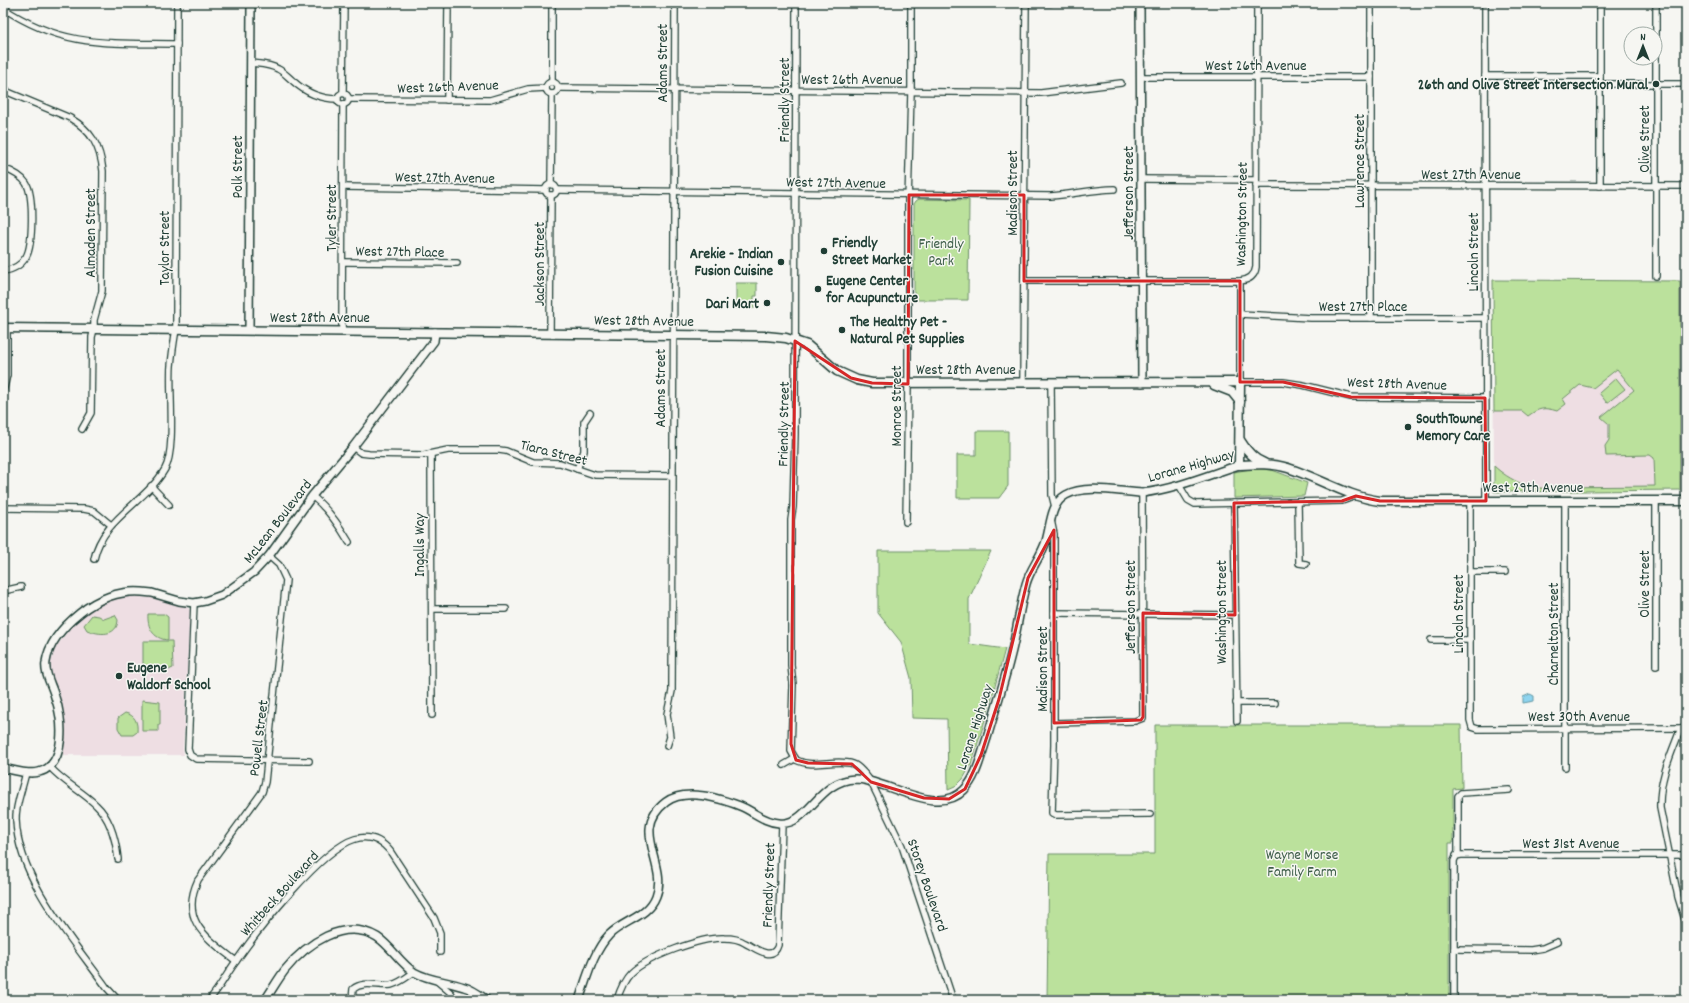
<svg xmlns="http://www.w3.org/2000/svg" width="1689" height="1003" font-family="Dekko,sans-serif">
	<rect width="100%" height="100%" fill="#f6f6f2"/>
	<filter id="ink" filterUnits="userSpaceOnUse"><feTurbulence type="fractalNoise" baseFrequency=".025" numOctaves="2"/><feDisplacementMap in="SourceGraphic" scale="8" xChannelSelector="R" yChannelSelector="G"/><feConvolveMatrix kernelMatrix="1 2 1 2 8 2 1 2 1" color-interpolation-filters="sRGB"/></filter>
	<g filter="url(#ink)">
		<!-- built -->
		<g fill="#eedee3">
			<polygon points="1493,280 1686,281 1686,490 1494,492"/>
			<polygon points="128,596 152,598 185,606 190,610 183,748 184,755 64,755 64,713 49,669 55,648 72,626 94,608 110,600"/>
		</g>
		<!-- green -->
		<g fill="#bbe19c" stroke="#6d8f68">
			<polygon points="919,199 969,200 968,300 914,300 914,204 916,201"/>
			<path d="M1493,280L1680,281V490L1494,492V466C1509,480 1533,492 1553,487L1655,486L1654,458L1650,455L1606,456L1605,446L1609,440V424L1601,417L1634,390L1617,369L1593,388L1580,385L1563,399L1566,404L1557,411C1544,407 1539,408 1528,416L1522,411H1494Z"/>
			<polygon points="736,283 757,283 757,296 754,296 754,308 736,308"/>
			<polygon points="1616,378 1625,389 1607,403 1599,393"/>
			<polygon points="976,431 1008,431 1008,486 999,498 957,498 957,455 976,455"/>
			<polygon points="1256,468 1272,470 1307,483 1304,496 1234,498 1234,472"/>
			<polygon points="878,551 991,551 969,599 969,644 1005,649 991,701 971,765 963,779 955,787 948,790 947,719 912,718 911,678 901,642 878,613"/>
			<path d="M148,614H164L168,617V640C153,639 147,627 148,614Z"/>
			<path d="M92,615L99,616L104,619L115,615L118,620C117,637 99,635 87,630L84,625Z"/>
			<path d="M143,641H172L173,668C161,674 153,671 143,664Z"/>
			<polygon points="142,700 160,702 160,725 158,725 158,731 142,731"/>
			<path d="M125,713C135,715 138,722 137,732L133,735H122L118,728V718Z"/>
			<polygon points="1155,725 1461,725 1462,788 1453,789 1453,843 1449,843 1449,1000 1047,1000 1049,854 1155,854"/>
		</g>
		<!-- water -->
		<polygon fill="#8ed4ef" stroke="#6298a4" points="1530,694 1534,696 1534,701 1523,703 1523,697"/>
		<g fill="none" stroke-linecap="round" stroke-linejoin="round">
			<defs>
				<g id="minor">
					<path d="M796,3L795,434L793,507L791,520V665L793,685L791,751L796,760C814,769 835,758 853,764C861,767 866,776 871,782L902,846L953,1000"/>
					<polyline points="1026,3 1050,3"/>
					<path d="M1257,3L1256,267C1255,276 1249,280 1240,281V382H1283L1303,385L1351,397L1485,398"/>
					<polyline points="1371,3 1371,318"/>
					<polyline points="1485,3 1486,501"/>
					<polyline points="1600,3 1600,186"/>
					<polyline points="1656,3 1656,276"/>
					<path d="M3,8C63,48 109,43 177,44"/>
					<path d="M251,63C260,64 270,64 278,69C284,72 288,77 293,81C306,93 320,99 338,99"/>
					<polyline points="1485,76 1600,76"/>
					<polyline points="1141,77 1371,77"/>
					<circle cx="552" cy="88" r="6"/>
					<polyline points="552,83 552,3"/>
					<polyline points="1600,84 1686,84"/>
					<polyline points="558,88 1041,93 1121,83"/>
					<path d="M3,90L70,118C92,131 100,146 103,171L102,291L94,320V329L92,337L91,413L82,429"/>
					<polyline points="343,93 344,3"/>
					<circle cx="343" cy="99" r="5.5"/>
					<polyline points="349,99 490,100 528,89 546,88"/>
					<polyline points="447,100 448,3"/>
					<path d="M3,168C11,171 21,175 26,183C34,195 33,245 26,257C21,265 13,270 3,271"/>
					<polyline points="1141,179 1256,180"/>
					<polyline points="551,184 552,94"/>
					<circle cx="551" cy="190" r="5.5"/>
					<polyline points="1256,185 1686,186"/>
					<polyline points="343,187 546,190"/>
					<path d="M557,190L1051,196C1072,195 1093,189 1114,189"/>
					<polyline points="343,262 457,263"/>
					<polyline points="1024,281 1240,281"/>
					<polyline points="1240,314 1311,318 1486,318"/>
					<polyline points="342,331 343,104"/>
					<polyline points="550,333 551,195"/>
					<polyline points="1023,383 1026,3"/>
					<polyline points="1051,383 1052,495 1055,507"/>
					<polyline points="3,392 7,375 7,328"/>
					<polyline points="353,447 361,453 369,454 424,455 448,450 499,450 506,451 533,462 560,463 595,475 672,476"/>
					<polyline points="431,454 432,715"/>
					<polyline points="577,469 584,451 584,422 590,413"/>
					<polyline points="1179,485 1188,500 1195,504 1342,501 1356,496"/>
					<polyline points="151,486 169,505"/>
					<path d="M312,496C327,508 339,525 349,542"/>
					<polyline points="1470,501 1470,720 1472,727 1478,729 1686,728"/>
					<polyline points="1565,501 1565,767"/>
					<polyline points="1656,501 1656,666"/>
					<polyline points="1234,503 1237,721"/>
					<polyline points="1298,503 1299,563 1306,564"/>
					<polyline points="3,508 84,509 94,511 111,525"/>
					<polyline points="1051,520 1054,534 1054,745 1052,813 1056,815 1150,814"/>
					<polyline points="906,522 908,384 908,202 911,92 911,3"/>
					<path d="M94,559C102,519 146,502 165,469C176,450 169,390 171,366C172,354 174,341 176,329L177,3"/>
					<polyline points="1470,572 1505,572"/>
					<polyline points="3,591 21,587"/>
					<polyline points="194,603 188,749 190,755 196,759 309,761"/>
					<polyline points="432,609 506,609"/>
					<polyline points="1054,613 1235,615"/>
					<polyline points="1431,640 1470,640"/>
					<polyline points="1236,703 1275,703"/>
					<polyline points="1054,723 1135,721 1143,718 1142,493"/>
					<path d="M1681,728C1671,754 1659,779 1660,808L1678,897L1686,923"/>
					<polyline points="667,746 670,737 667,714 672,691 675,3"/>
					<polyline points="784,765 791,761 795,758"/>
					<path d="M50,767C63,782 82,791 96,805C110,818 116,841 118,859"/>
					<path d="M26,772C23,788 15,805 16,820C18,879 74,942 107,988L118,1000"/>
					<polyline points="1456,856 1461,855 1686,855"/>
					<polyline points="1454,949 1531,950 1543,948 1557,942"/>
					<path d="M236,961C207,938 179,921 198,880L262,792L265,782L286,580L279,565L269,556"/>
					<polyline points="437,981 451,993 455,1000"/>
					<path d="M209,1000C220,988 227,973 237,960C258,930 321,849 355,839C369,835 381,840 390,851L434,918L440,933V952"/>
					<path d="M352,1000L353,989C364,980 379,987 391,985C400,983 407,977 414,972"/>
					<path d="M617,1000C620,990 624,980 631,973C647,957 701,937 724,938C731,938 739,939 745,943C754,947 773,963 778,945L782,824"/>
					<polyline points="1454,1000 1454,861 1458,852 1458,796 1461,793 1509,790"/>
				</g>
				<g id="tertiary">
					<polyline points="1140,3 1142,383"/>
					<polyline points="249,330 251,3"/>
					<path d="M3,768C14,770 28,775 39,772C67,765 63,718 55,697C52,685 44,674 46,662C49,641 65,625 80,613C97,599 120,590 142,592L152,593L179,601L194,603L205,601L222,595L254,572L269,556L312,496L353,447L434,341L435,332"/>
					<path d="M265,1000C272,990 278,979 285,970C306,944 344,917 377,937C391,946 400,963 414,972C430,981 447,981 464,987C472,989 480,995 487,1000"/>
					<path d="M579,1000C587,978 593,952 609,935C624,920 648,917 656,896C669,864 629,830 666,802C685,788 719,798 740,806C753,811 764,822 779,823C808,827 818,780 855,779C886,779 937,818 964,790C977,777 981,755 987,738C996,707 1006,677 1013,646C1018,625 1020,605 1026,584C1030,569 1041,557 1046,541C1051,525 1050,504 1066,495C1085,484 1121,492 1142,493C1175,489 1208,475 1239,465"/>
				</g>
				<g id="secondary">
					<path d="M3,328L766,336L786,338L807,345L837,371L857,380L872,383L1240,382L1239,465C1256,464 1272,463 1288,468C1319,478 1348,497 1380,501H1686"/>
					<polyline points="1214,385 1232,392 1240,402"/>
					<path d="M1240,440C1246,450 1253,459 1264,463"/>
				</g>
			</defs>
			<!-- minor casing -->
			<use href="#minor" stroke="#1f3d34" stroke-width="8"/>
			<!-- tertiary casing -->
			<use href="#tertiary" stroke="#1f3d34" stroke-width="10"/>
			<!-- secondary casing -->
			<use href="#secondary" stroke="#1f3d34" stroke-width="11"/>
			<!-- minor -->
			<use href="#minor" stroke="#f6f6f2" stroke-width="5.5"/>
			<!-- tertiary -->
			<use href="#tertiary" stroke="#f6f6f2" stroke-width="7"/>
			<!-- secondary -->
			<use href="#secondary" stroke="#f6f6f2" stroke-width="8"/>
		</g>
	</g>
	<!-- marked area -->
	<path fill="none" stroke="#d62828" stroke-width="3" stroke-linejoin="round" d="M909,195H1024V281H1240V382H1283L1351,397L1485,398L1486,501H1380L1356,496L1342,501L1234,503L1235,615L1143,613V717L1141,720L1054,723V530L1028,578L999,699L981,755L965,789L949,799L924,798L871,782L852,764L808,763L796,760L791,744L795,341L851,378L872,383L908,384Z"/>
	<!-- markers -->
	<g fill="#1f3d34" stroke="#f6f6f2" stroke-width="1.5">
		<circle cx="1656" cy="84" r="4"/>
		<circle cx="824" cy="251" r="4"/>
		<circle cx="781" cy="262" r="4"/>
		<circle cx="818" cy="289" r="4"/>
		<circle cx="767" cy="303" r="4"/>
		<circle cx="842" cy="330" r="4"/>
		<circle cx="1408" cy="427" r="4"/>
		<circle cx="119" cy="676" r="4"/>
	</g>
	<g text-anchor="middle" stroke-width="3" stroke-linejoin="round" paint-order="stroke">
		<!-- street labels -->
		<g font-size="15" fill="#1f3d34" stroke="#f6f6f2">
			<text transform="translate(662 63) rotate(-90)" y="5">Adams Street</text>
			<text x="1256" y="70">West 26th Avenue</text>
			<text x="852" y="84">West 26th Avenue</text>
			<text transform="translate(448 86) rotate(-2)" y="5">West 26th Avenue</text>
			<text transform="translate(784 100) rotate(-90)" y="5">Friendly Street</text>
			<text transform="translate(1644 139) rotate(-90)" y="5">Olive Street</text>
			<text transform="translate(1359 161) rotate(-90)" y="5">Lawrence Street</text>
			<text transform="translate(237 167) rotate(-90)" y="5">Polk Street</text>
			<text x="1471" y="179">West 27th Avenue</text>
			<text transform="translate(445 177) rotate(1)" y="5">West 27th Avenue</text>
			<text transform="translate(836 182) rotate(1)" y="5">West 27th Avenue</text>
			<text transform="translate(1012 193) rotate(-90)" y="5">Madison Street</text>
			<text transform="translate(1128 193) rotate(-90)" y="5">Jefferson Street</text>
			<text transform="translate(1241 214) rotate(-89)" y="5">Washington Street</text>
			<text transform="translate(331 218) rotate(-90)" y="5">Tyler Street</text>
			<text transform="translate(90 233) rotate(-90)" y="5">Almaden Street</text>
			<text transform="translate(164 248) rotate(-90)" y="5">Taylor Street</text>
			<text transform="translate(400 251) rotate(1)" y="5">West 27th Place</text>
			<text transform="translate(1473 252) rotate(-90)" y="5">Lincoln Street</text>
			<text transform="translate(539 264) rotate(-90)" y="5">Jackson Street</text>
			<text x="1363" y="311">West 27th Place</text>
			<text x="320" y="322">West 28th Avenue</text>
			<text transform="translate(644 320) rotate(1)" y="5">West 28th Avenue</text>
			<text x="966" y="374">West 28th Avenue</text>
			<text transform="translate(1397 383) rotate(2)" y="5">West 28th Avenue</text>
			<text transform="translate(660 388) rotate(-90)" y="5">Adams Street</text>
			<text transform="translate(896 406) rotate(-90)" y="5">Monroe Street</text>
			<text transform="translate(783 424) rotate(-89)" y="5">Friendly Street</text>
			<text transform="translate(554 452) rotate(14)" y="5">Tiara Street</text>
			<text transform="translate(1191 465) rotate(-16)" y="5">Lorane Highway</text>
			<text x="1533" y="492">West 29th Avenue</text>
			<text transform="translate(277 521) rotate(-52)" y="5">McLean Boulevard</text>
			<text transform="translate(419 545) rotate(-90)" y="5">Ingalls Way</text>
			<text transform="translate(1644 584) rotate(-90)" y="5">Olive Street</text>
			<text transform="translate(1130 607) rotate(-90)" y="5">Jefferson Street</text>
			<text transform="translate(1221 612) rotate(-90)" y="5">Washington Street</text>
			<text transform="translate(1458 614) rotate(-90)" y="5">Lincoln Street</text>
			<text transform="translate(1553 634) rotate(-90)" y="5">Charnelton Street</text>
			<text transform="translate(1042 669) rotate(-90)" y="5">Madison Street</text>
			<text x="1579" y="721">West 30th Avenue</text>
			<text transform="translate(974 727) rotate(-72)" y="5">Lorane Highway</text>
			<text transform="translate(258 738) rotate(-83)" y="5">Powell Street</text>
			<text x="1571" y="848">West 31st Avenue</text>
			<text transform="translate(768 885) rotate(-88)" y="5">Friendly Street</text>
			<text transform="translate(928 885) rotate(71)" y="5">Storey Boulevard</text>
			<text transform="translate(279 893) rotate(-48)" y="5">Whitbeck Boulevard</text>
		</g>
		<!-- poi labels -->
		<g font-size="15" font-weight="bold" fill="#1f3d34" stroke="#f6f6f2" text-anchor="start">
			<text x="1648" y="89" text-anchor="end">26th and Olive Street Intersection Mural</text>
			<text x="832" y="247">Friendly<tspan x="832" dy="17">Street Market</tspan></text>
			<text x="773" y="258" text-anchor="end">Arekie - Indian<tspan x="773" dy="17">Fusion Cuisine</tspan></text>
			<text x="826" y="285">Eugene Center<tspan x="826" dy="17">for Acupuncture</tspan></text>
			<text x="759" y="308" text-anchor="end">Dari Mart</text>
			<text x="850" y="326">The Healthy Pet -<tspan x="850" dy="17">Natural Pet Supplies</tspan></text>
			<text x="1416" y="423">SouthTowne<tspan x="1416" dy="17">Memory Care</tspan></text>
			<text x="127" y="672">Eugene<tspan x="127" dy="17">Waldorf School</tspan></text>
		</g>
		<!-- park labels -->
		<g font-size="15" fill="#3e5e49" stroke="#f6f6f2">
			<text x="941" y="248">Friendly<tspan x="941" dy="17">Park</tspan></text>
			<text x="1302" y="859">Wayne Morse<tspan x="1302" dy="17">Family Farm</tspan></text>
		</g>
	</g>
	<!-- margin -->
	<rect width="1689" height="1003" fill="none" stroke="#f6f6f2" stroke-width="16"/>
	<rect x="8" y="8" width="1673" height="987" fill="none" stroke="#1f3d34" stroke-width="1.5" filter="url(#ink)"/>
	<!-- north arrow -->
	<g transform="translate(1643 46)"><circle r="19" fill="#f6f6f2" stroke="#a0aca6"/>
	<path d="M0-3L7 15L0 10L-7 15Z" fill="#1f3d34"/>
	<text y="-6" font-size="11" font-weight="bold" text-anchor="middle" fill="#1f3d34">N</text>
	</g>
</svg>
